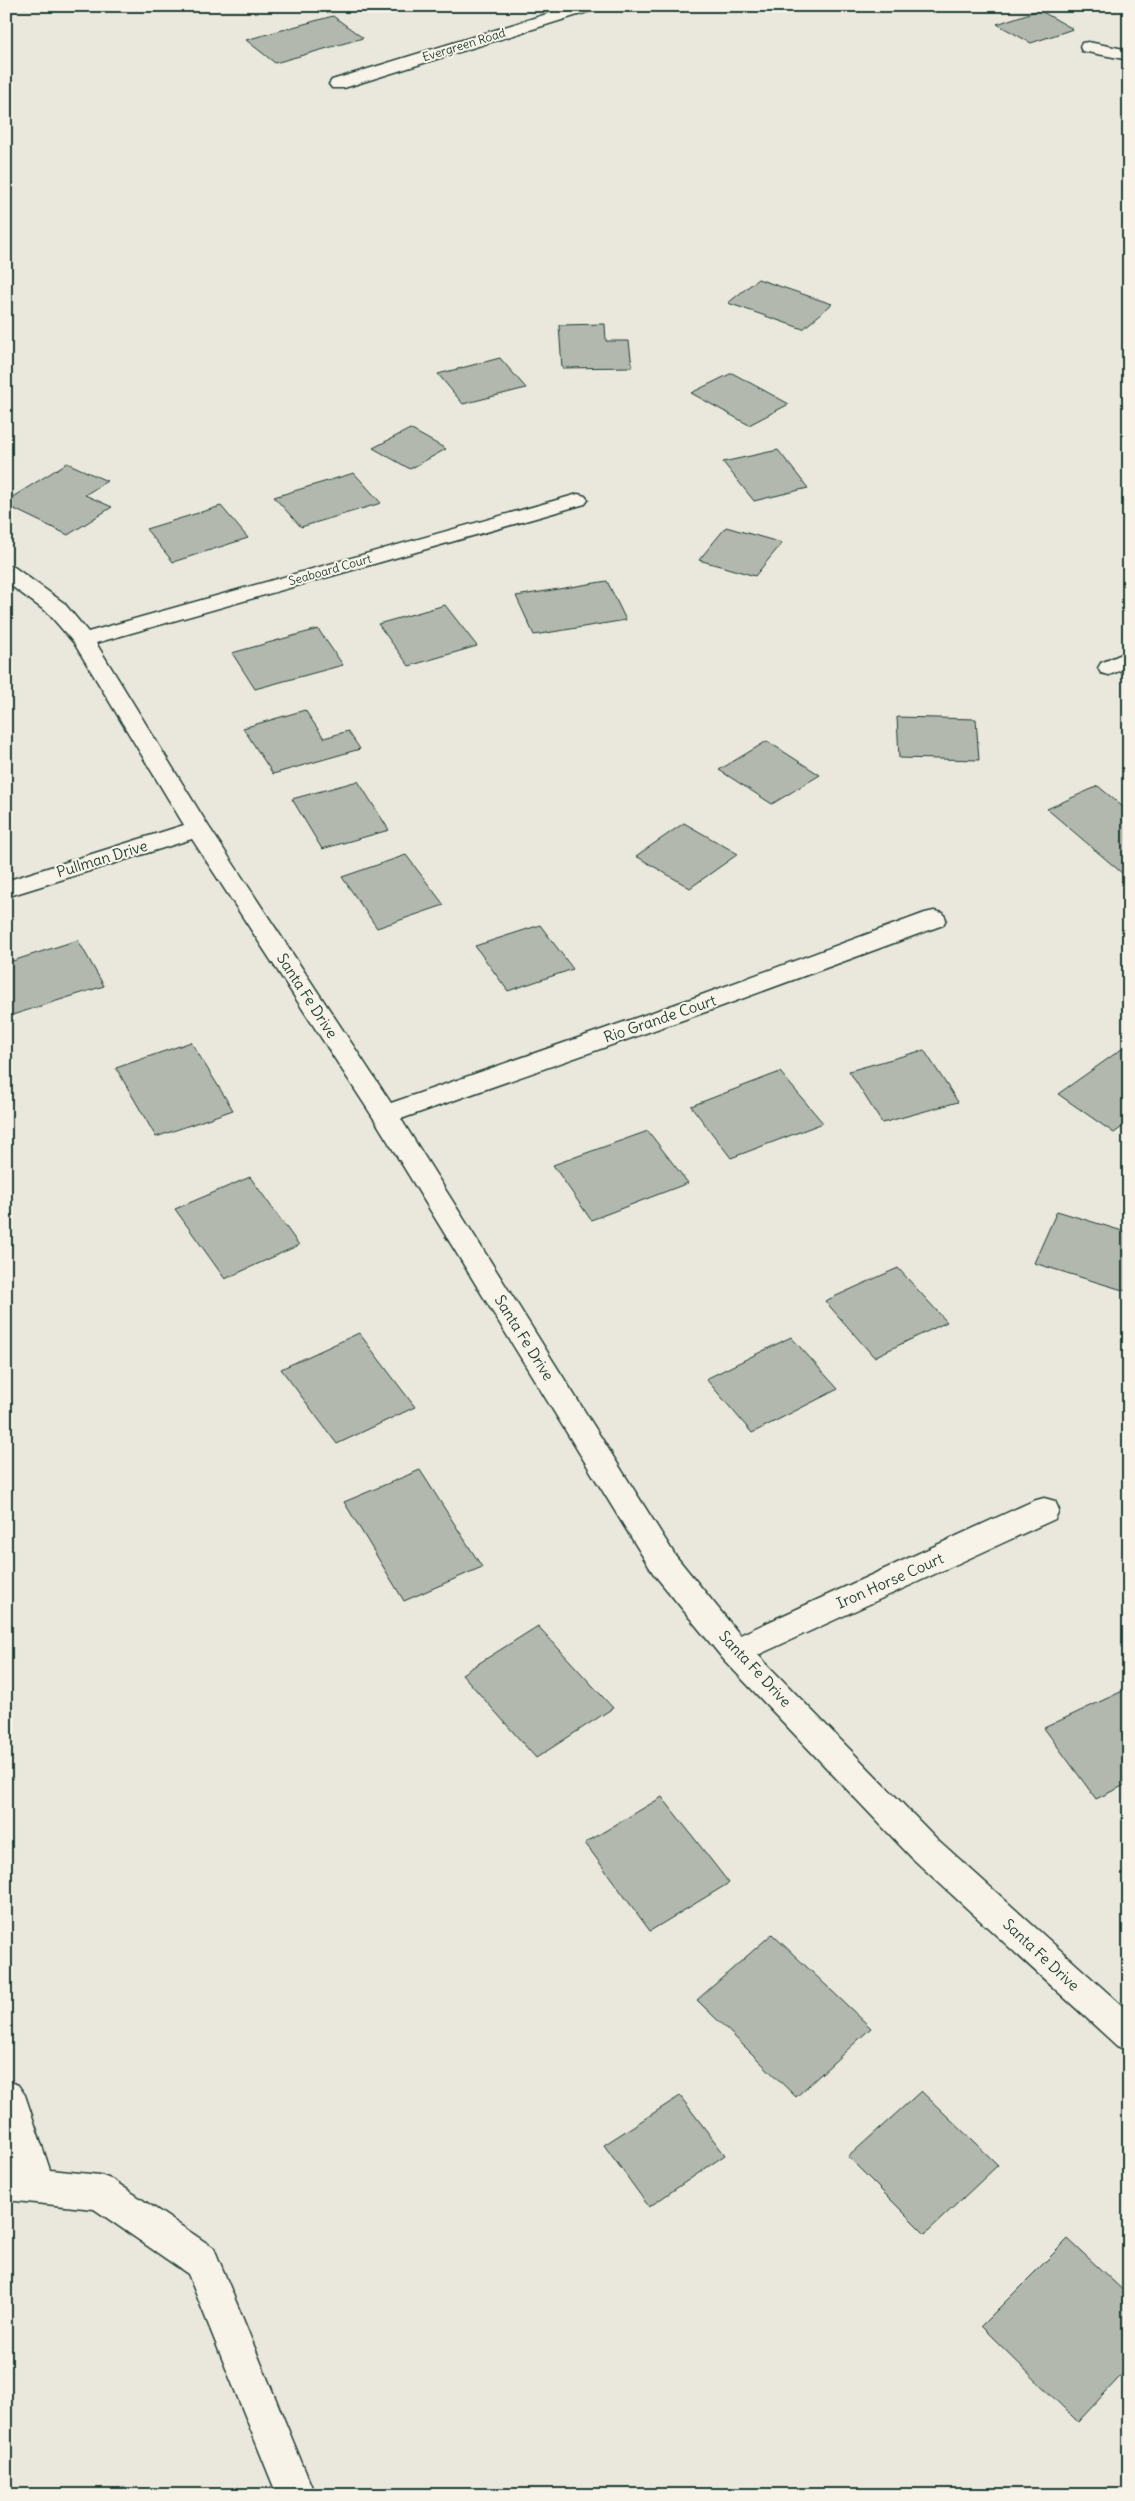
<svg xmlns="http://www.w3.org/2000/svg" width="1135" height="2501" font-family="Delius,sans-serif">
	<rect width="100%" height="100%" fill="#eae8dd"/>
	<filter id="ink" filterUnits="userSpaceOnUse"><feTurbulence type="fractalNoise" baseFrequency=".02" numOctaves="2"/><feDisplacementMap in="SourceGraphic" scale="10" xChannelSelector="R" yChannelSelector="G"/><feConvolveMatrix kernelMatrix="1 2 1 2 8 2 1 2 1" color-interpolation-filters="sRGB"/></filter>
	<g filter="url(#ink)">
		<!-- building -->
		<g fill="#b2b8ae" stroke="#1f3d34">
			<polygon points="1039,10 1073,29 1031,43 997,24"/>
			<polygon points="333,16 363,38 275,63 246,40"/>
			<polygon points="758,279 832,304 803,329 728,303"/>
			<polygon points="605,324 606,341 629,341 632,367 562,368 559,325"/>
			<polygon points="500,358 526,388 463,404 438,374"/>
			<polygon points="732,373 789,404 749,425 691,393"/>
			<polygon points="410,429 446,449 410,469 373,448"/>
			<polygon points="778,450 808,488 754,501 723,462"/>
			<polygon points="67,463 107,481 85,495 112,507 68,535 6,505 6,501"/>
			<polygon points="354,473 381,503 301,527 274,497"/>
			<polygon points="221,506 248,538 173,562 146,529"/>
			<polygon points="726,527 782,543 755,576 699,560"/>
			<polygon points="607,581 626,620 534,635 516,596"/>
			<polygon points="445,605 477,646 409,666 378,624"/>
			<polygon points="318,629 343,665 255,689 232,653"/>
			<polygon points="305,710 324,738 348,731 360,749 273,774 243,728"/>
			<polygon points="897,717 976,719 979,760 899,758"/>
			<polygon points="767,741 820,775 772,804 719,770"/>
			<polygon points="358,781 389,830 322,849 292,799"/>
			<polygon points="1098,786 1129,812 1129,879 1047,809"/>
			<polygon points="684,823 738,854 690,888 636,856"/>
			<polygon points="406,855 444,905 377,928 342,877"/>
			<polygon points="540,925 573,969 508,991 475,946"/>
			<polygon points="78,940 104,986 6,1017 6,963"/>
			<polygon points="191,1042 233,1110 156,1137 116,1068"/>
			<polygon points="1126,1046 1129,1048 1129,1122 1114,1133 1058,1094"/>
			<polygon points="924,1050 958,1102 882,1123 849,1071"/>
			<polygon points="780,1072 823,1123 731,1158 691,1106"/>
			<polygon points="648,1131 688,1183 591,1220 553,1165"/>
			<polygon points="250,1177 299,1245 225,1279 175,1209"/>
			<polygon points="1057,1211 1129,1233 1129,1292 1034,1263"/>
			<polygon points="898,1268 947,1322 874,1357 825,1301"/>
			<polygon points="359,1333 415,1407 337,1444 281,1369"/>
			<polygon points="791,1337 838,1389 752,1433 706,1379"/>
			<polygon points="420,1470 482,1567 404,1601 344,1502"/>
			<polygon points="538,1626 613,1708 536,1758 462,1674"/>
			<polygon points="1129,1688 1129,1783 1096,1799 1044,1728"/>
			<polygon points="662,1797 729,1883 650,1931 585,1843"/>
			<polygon points="772,1934 871,2028 796,2097 697,2000"/>
			<polygon points="921,2091 998,2165 925,2234 848,2157"/>
			<polygon points="680,2096 725,2155 649,2207 604,2145"/>
			<polygon points="1068,2239 1129,2296 1129,2367 1078,2422 981,2326"/>
		</g>
		<g fill="none" stroke-linecap="round" stroke-linejoin="round">
			<defs>
				<g id="service">
					<polygon points="1088,42 1129,50 1129,60 1082,51 1080,47 1082,43"/>
					<polygon points="6,2080 18,2085 25,2095 50,2170 100,2175 113,2180 214,2248 315,2495 277,2495 188,2274 94,2209 6,2200 6,2166 13,2166 6,2143"/>
				</g>
				<g id="minor">
					<polygon points="573,6 599,6 597,9 344,88 332,88 329,84 332,80"/>
					<polygon points="578,494 585,496 588,500 585,504 96,643 209,827 391,1103 696,997 925,913 934,911 943,913 946,919 943,925 714,1009 401,1119 675,1555 740,1635 1033,1501 1044,1498 1055,1501 1059,1510 1055,1519 758,1655 936,1838 1129,2012 1129,2051 1117,2046 912,1858 724,1660 653,1573 376,1122 192,839 6,897 6,881 184,825 74,643 48,613 6,582 6,566 14,567 64,603 88,632"/>
					<polygon points="1129,651 1129,667 1109,675 1101,673 1098,668 1101,663"/>
				</g>
			</defs>
			<!-- service casing -->
			<use href="#service" stroke="#1f3d34" stroke-width="3"/>
			<!-- minor casing -->
			<use href="#minor" stroke="#1f3d34" stroke-width="3"/>
			<!-- service -->
			<use href="#service" fill="#f7f3e8" fill-rule="evenodd"/>
			<!-- minor -->
			<use href="#minor" fill="#f7f3e8" fill-rule="evenodd"/>
		</g>
	</g>
	<g text-anchor="middle" stroke-width="4" stroke-linejoin="round" paint-order="stroke">
		<!-- far-street labels -->
		<g font-size="12" fill="#1f3d34" stroke="#f7f3e8">
			<text transform="translate(464 45) rotate(-17)" y="4">Evergreen Road</text>
			<text transform="translate(330 570) rotate(-16)" y="4">Seaboard Court</text>
		</g>
		<!-- street labels -->
		<g font-size="15" fill="#1f3d34" stroke="#f7f3e8">
			<text transform="translate(102 859) rotate(-17)" y="5">Pullman Drive</text>
			<text transform="translate(307 996) rotate(57)" y="5">Santa Fe Drive</text>
			<text transform="translate(660 1019) rotate(-19)" y="5">Rio Grande Court</text>
			<text transform="translate(524 1338) rotate(58)" y="5">Santa Fe Drive</text>
			<text transform="translate(890 1581) rotate(-24)" y="5">Iron Horse Court</text>
			<text transform="translate(755 1669) rotate(47)" y="5">Santa Fe Drive</text>
			<text transform="translate(1041 1955) rotate(43)" y="5">Santa Fe Drive</text>
		</g>
	</g>
	<!-- margin -->
	<rect width="1135" height="2501" fill="none" stroke="#f7f3e8" stroke-width="25"/>
	<rect x="12" y="12" width="1110" height="2476" fill="none" stroke="#1f3d34" stroke-width="2" filter="url(#ink)"/>
</svg>
